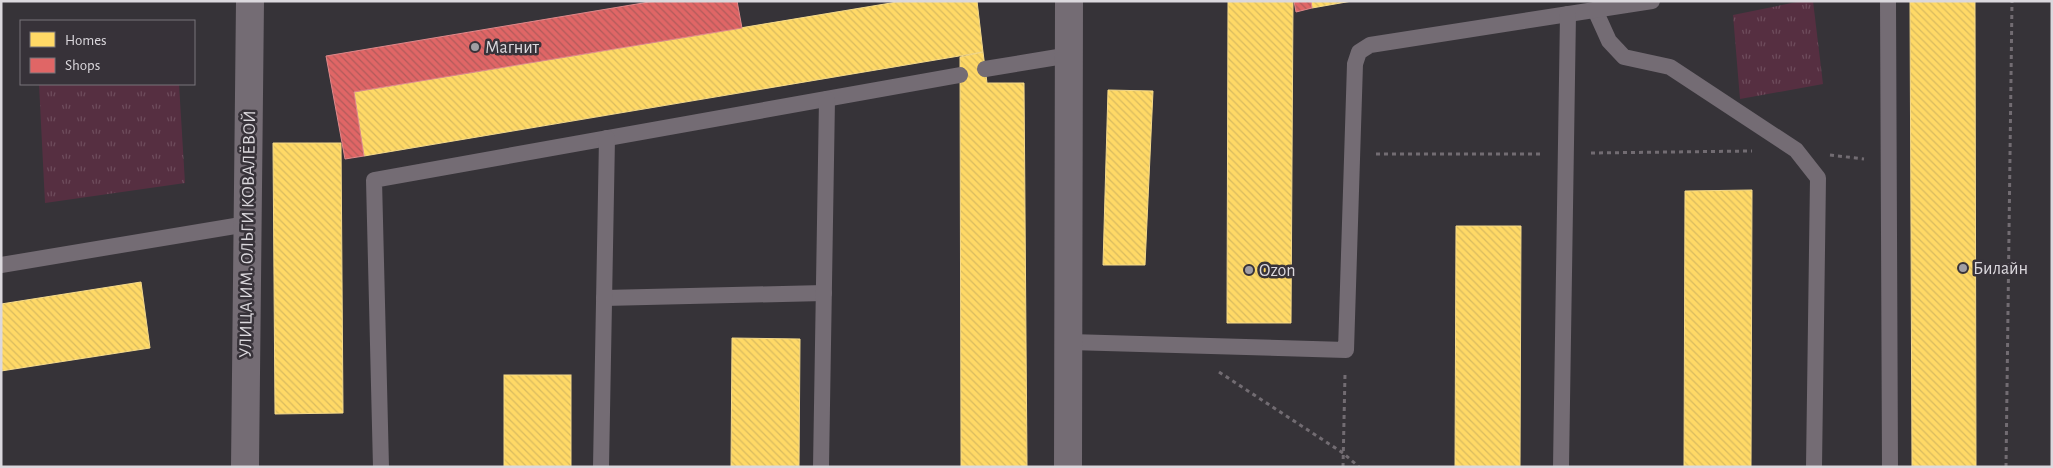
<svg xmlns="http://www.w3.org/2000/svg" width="2053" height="468" font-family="'Alegreya Sans',sans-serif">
	<defs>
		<pattern id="park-tufts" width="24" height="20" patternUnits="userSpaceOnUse" patternTransform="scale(1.25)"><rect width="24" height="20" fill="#562f41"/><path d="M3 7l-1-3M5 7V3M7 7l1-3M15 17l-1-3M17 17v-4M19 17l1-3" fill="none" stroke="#6e4c5c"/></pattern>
		<pattern id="homes-back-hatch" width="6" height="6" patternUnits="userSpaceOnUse" patternTransform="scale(1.25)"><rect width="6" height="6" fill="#ffd966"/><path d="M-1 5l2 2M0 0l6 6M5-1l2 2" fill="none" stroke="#d9bb5f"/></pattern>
		<pattern id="shops-back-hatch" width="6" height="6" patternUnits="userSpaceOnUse" patternTransform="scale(1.25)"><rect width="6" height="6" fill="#e06666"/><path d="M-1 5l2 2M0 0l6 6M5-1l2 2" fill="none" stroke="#b15b5b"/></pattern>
	</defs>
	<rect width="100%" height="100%" fill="#363338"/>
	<!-- park -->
	<g fill="url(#park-tufts)">
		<polygon points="1802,1 1813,1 1823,84 1740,99 1733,15"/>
		<polygon points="39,84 179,84 185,183 45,203"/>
	</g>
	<!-- homes -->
	<g fill="url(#homes-back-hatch)" stroke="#f4d98a">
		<polygon points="903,1 977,1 983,52 364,156 354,92"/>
		<polygon points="1228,1 1293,1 1291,323 1227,323"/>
		<polygon points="1311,1 1352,1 1312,8"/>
		<polygon points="1910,1 1975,1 1976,467 1912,467"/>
		<polygon points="983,52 987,83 1024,83 1027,467 961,467 960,57"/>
		<polygon points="1108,90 1153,91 1145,265 1103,265"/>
		<polygon points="273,143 341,143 343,413 275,414"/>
		<polygon points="1752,190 1751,467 1684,467 1685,191"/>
		<polygon points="1456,226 1521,226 1520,467 1455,467"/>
		<polygon points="141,282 150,348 1,371 1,304"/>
		<polygon points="732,338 800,339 799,467 731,467"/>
		<rect x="504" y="375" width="67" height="92"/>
	</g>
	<!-- shops -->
	<g fill="url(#shops-back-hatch)" stroke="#de888a">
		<polygon points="655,1 737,1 742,28 354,92 364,156 345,159 326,56"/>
		<polygon points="1294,1 1311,1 1312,8 1296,12"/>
	</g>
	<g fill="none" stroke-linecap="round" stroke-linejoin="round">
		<!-- path -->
		<g stroke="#726c72" stroke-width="3" stroke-dasharray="4 4" stroke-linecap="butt">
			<polyline points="1591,153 1752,151"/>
			<polyline points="1376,154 1542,154"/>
			<polyline points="1830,155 1864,159"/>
			<polyline points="1219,372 1343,453 1359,467"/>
			<polyline points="1343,467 1345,374"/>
			<polyline points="2006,467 2012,1"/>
		</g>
		<!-- lane -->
		<g stroke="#746c74" stroke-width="16">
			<polyline points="1888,1 1890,467"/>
			<polyline points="1595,10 1609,41 1624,57 1670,67 1796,150 1818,178 1814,467"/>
			<polyline points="985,69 1070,55"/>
			<polyline points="1,265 247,224"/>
			<polyline points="604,298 824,293"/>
			<polyline points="1070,342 1346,350 1355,64 1359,52 1370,45 1652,1"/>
			<polyline points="381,467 374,180 960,75"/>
			<polyline points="601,467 607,138"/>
			<polyline points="821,467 827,99"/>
			<polyline points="1561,467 1568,14"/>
		</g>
		<!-- street -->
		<g stroke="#746c74" stroke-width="28">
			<polyline points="245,467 250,1"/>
			<polyline points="1068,467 1069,1"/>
		</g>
	</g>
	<!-- markers -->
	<g fill="#a19ea3" stroke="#373239" stroke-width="2">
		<circle cx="475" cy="47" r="5"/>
		<circle cx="1963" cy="268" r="5"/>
		<circle cx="1249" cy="270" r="5"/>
	</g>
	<g text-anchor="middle" stroke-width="5" stroke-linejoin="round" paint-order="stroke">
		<!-- poi labels -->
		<g font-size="18" fill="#dbd8dd" stroke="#373239" text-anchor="start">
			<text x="485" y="53">Магнит</text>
			<text x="1973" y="274">Билайн</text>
			<text x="1259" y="276">Ozon</text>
		</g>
		<!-- street labels -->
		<g font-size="18" fill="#dbd8dd" stroke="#373239">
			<text transform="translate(247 234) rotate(-89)" y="6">УЛИЦА ИМ. ОЛЬГИ КОВАЛЁВОЙ</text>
		</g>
	</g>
	<!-- border -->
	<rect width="2053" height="468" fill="none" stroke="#dbd8dd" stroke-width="5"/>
	<!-- legend -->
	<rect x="20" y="20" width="175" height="65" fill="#373239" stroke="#79747b"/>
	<rect x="30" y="32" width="25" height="15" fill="#ffd966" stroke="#79747b"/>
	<text x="65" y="45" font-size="15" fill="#dbd8dd">Homes</text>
	<rect x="30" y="58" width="25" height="15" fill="#e06666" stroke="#79747b"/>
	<text x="65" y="70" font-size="15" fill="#dbd8dd">Shops</text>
</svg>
